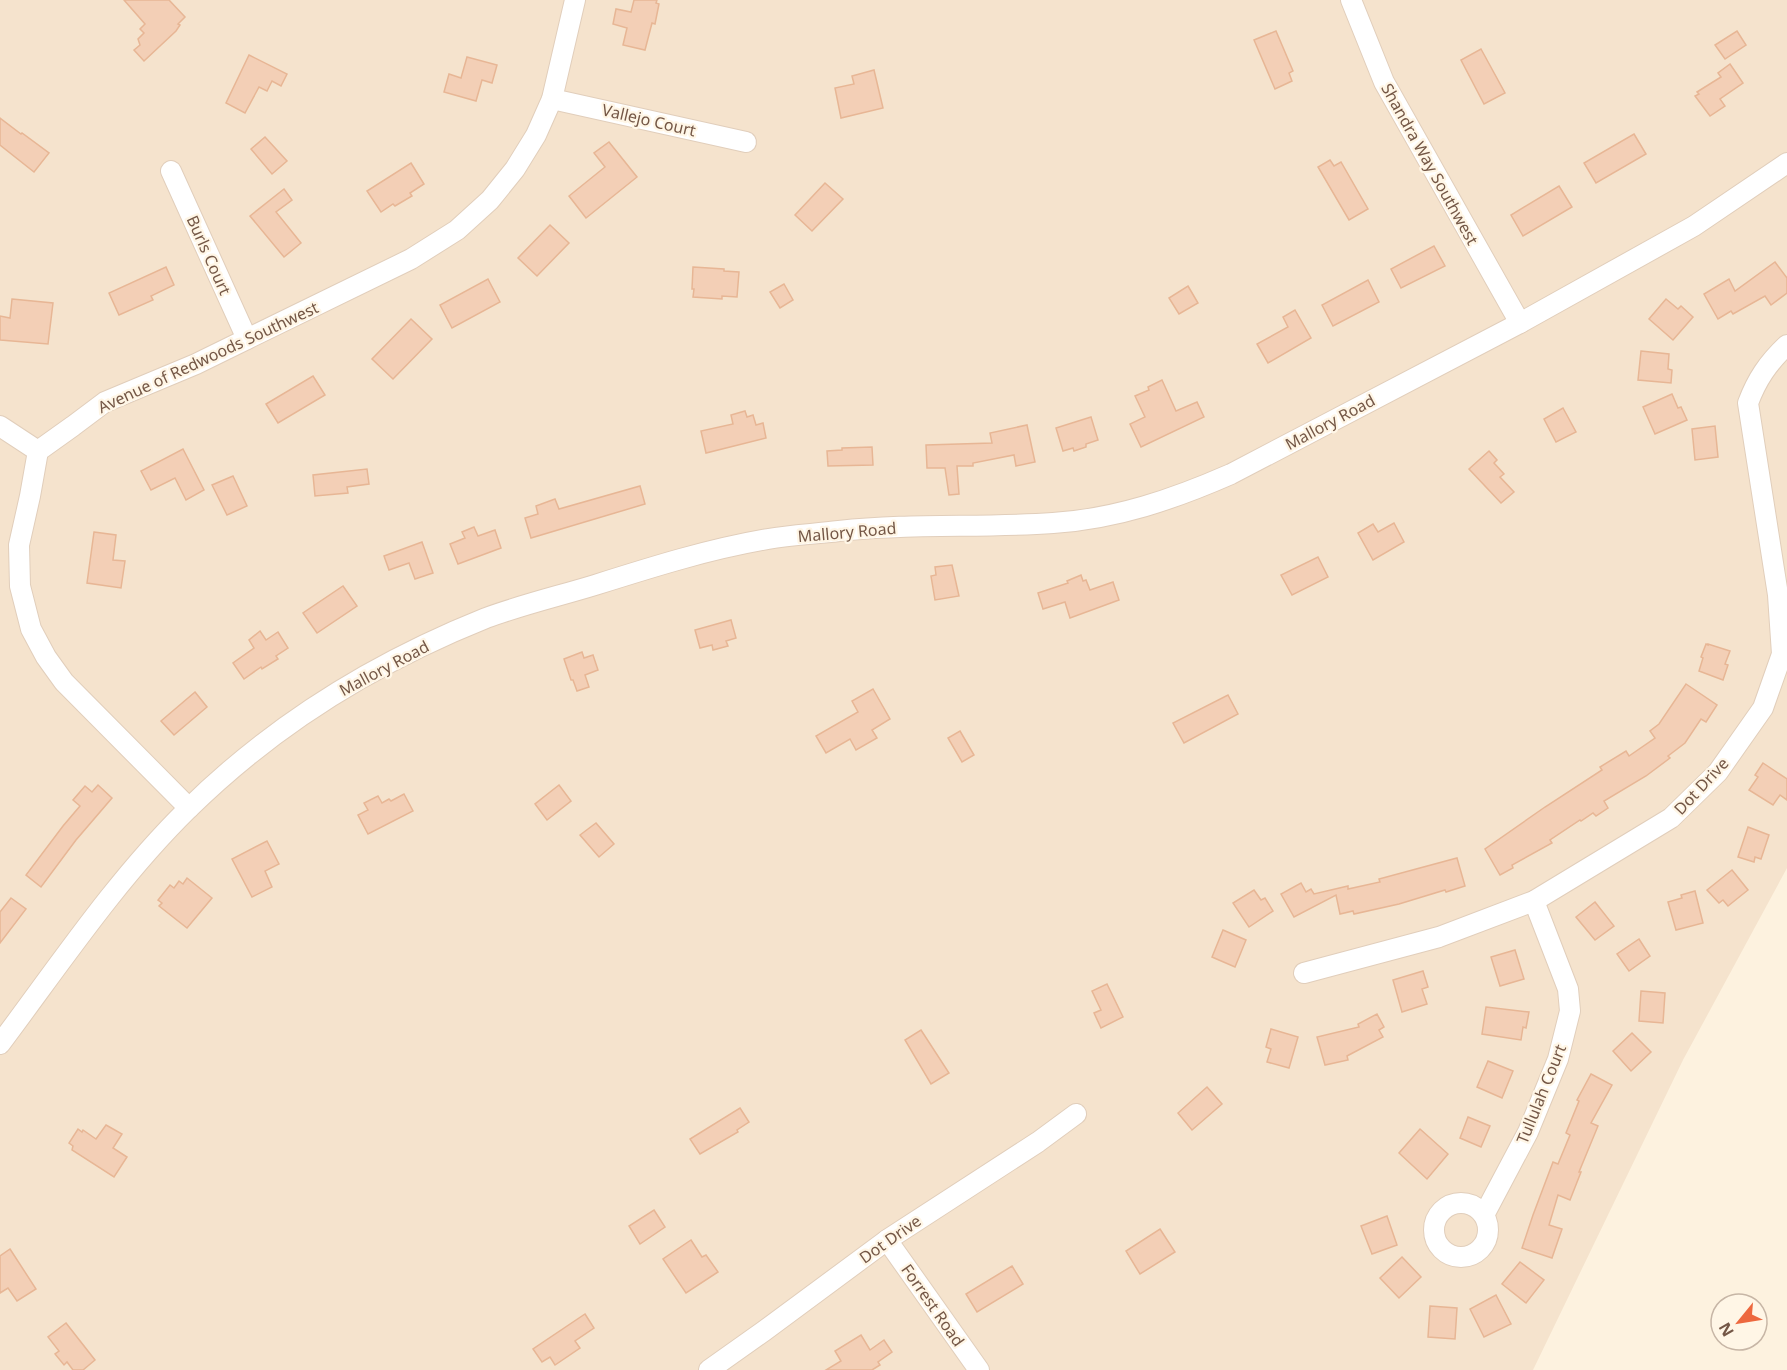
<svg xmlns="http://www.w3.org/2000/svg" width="1787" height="1370" font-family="'Noto Sans',sans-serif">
	<rect width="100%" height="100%" fill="#fdf2df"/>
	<!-- residential -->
	<polygon fill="#f5e3cd" points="0,0 1787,0 1787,868 1683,1060 1533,1370 0,1370"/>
	<!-- building -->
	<g fill="#f3cfb6" stroke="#e7b695" stroke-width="1.5">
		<polygon points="124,0 169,0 185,17 178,24 180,25 176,31 144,61 134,50 140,45 138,39 144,33 140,29 145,24"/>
		<polygon points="634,0 657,0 656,3 659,4 655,24 652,23 645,50 623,45 627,28 613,24 616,9 631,12"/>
		<polygon points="1276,31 1293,71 1289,73 1292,81 1275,89 1254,40"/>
		<polygon points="1737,31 1746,45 1725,59 1715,45"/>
		<polygon points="1481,49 1505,93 1484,104 1461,60"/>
		<polygon points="249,55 287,74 281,86 272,81 267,91 259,87 245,113 226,103"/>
		<polygon points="467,57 497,65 492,83 482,80 476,101 444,92 449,74 461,78"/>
		<polygon points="1730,64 1743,83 1720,99 1725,106 1710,116 1695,96 1699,94 1697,92 1721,77 1718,73"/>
		<polygon points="874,70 883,108 841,118 835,88 854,84 852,76"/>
		<polygon points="0,118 21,134 22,133 49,153 34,172 0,145"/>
		<polygon points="1634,134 1646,154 1596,183 1584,163"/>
		<polygon points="265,137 287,161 272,174 251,149"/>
		<polygon points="609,142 637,177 586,218 569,196 605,167 594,153"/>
		<polygon points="1330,160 1334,166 1341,162 1368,209 1349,220 1318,167"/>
		<polygon points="411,163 424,184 410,193 412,196 395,206 393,204 381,212 367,191"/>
		<polygon points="825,183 843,199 812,231 795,215"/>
		<polygon points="1559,186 1572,207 1523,236 1511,215"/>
		<polygon points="284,189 292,200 276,212 301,243 284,257 250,216"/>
		<polygon points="550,225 569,243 537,276 518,258"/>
		<polygon points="1434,246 1445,266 1401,288 1391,269"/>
		<polygon points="1775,262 1787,278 1787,293 1771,305 1765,296 1733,314 1731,311 1718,319 1704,294 1729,279 1735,291"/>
		<polygon points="166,267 174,285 151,296 153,300 119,315 109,293"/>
		<polygon points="693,267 724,269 724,271 739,272 737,297 722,296 722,299 693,297 694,289 692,289"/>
		<polygon points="488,279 500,302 452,328 440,305"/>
		<polygon points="1368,280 1379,302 1333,326 1322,305"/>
		<polygon points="784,284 793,300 780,308 770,292"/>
		<polygon points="1188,286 1198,303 1179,314 1169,298"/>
		<polygon points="12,299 53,303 48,344 0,340 0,316 10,318"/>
		<polygon points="1666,299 1678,309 1681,306 1693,317 1673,340 1649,319"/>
		<polygon points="1295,310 1311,338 1268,363 1257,344 1288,327 1283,317"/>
		<polygon points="411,319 432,339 393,379 372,359"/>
		<polygon points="1641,351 1669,354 1668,369 1672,370 1671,383 1638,380"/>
		<polygon points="313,376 325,395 278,423 266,404"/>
		<polygon points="1162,380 1176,411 1197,402 1204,417 1141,447 1130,424 1145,417 1135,396 1149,390 1148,387"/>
		<polygon points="1672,394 1678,408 1681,407 1687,420 1655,434 1643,407"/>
		<polygon points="1563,408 1576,432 1556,442 1544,419"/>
		<polygon points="745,411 747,417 753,415 756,425 763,423 766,438 706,453 701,431 733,424 731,415"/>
		<polygon points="1091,417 1098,440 1086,444 1086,447 1074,451 1073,448 1063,451 1056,428"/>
		<polygon points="1027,425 1035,462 1016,466 1014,455 973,463 973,466 957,466 959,494 949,495 945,468 927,468 926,445 992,443 990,433"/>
		<polygon points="1715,426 1718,457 1695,460 1692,429"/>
		<polygon points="872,447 873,465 828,466 827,451 842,450 842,448"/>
		<polygon points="183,449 204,490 186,500 175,478 151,490 141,471"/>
		<polygon points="1489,451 1497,460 1494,463 1504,474 1500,477 1514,492 1501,503 1469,469"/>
		<polygon points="367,469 369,484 347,487 348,493 315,496 313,475"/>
		<polygon points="233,476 247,506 227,515 212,485"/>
		<polygon points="640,486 645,504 531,538 525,518 538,514 536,506 555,499 559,509"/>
		<polygon points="1394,523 1404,542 1373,560 1358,533 1373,524 1378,532"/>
		<polygon points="474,527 478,536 495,530 501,548 458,564 450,544 465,538 462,532"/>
		<polygon points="94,532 116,535 113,560 125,561 121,588 87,583"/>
		<polygon points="422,542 433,573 415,579 409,563 389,570 384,556"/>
		<polygon points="1318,557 1328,577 1292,595 1281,575"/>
		<polygon points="952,565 959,596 935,600 931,576 936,575 935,567"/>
		<polygon points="1081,575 1083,581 1086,580 1090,590 1113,582 1119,600 1070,618 1065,602 1043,609 1038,593 1068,583 1067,581"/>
		<polygon points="343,586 357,606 317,633 303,613"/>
		<polygon points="731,620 736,638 726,641 728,646 713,650 712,645 700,648 695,630"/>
		<polygon points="260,631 266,640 278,632 288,648 276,656 278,659 262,669 261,667 244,679 233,663 254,648 249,640"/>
		<polygon points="1706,644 1708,645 1708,644 1730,651 1725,664 1728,665 1723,680 1699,671 1703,658 1701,657"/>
		<polygon points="582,652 584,658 593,655 598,670 585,675 589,687 577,691 573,680 571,680 564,659"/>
		<polygon points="1686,684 1717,705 1706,722 1701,719 1685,743 1668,756 1670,758 1646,776 1604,801 1608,808 1596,816 1593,813 1581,821 1580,820 1550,840 1552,843 1512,865 1513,868 1500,875 1485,849 1545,807 1602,770 1600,767 1626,751 1629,756 1655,738 1650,731 1659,724"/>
		<polygon points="873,689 890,719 872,730 877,738 856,750 850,739 826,753 816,736 858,712 852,701"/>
		<polygon points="195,692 207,707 174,735 161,721"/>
		<polygon points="1228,695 1238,714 1184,743 1173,723"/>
		<polygon points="960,731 974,755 962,762 948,738"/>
		<polygon points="1763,763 1787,779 1787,800 1780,795 1773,805 1749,790 1758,777 1755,775"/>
		<polygon points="98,785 112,798 76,840 41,887 26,875 63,826 80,806 73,800 85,786 92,792"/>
		<polygon points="559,785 571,801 547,820 535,804"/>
		<polygon points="404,794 413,811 368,834 358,815 368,810 364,803 378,796 382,803 389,799 391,801"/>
		<polygon points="596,823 614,844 599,857 580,835"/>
		<polygon points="1748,827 1769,835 1761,859 1755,857 1754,862 1738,857"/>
		<polygon points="267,841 279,864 265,871 272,887 252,897 232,859"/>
		<polygon points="1457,858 1465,886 1446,892 1445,890 1399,904 1354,914 1353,911 1340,914 1336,895 1294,917 1281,894 1301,883 1306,892 1311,889 1314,894 1348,886 1348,889 1380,882 1379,879"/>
		<polygon points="1732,870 1748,890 1728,906 1723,900 1719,903 1707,890"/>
		<polygon points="187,878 212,898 187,928 159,906 162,903 158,900 170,885 174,888 179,881 183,884"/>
		<polygon points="1254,890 1261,900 1265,898 1273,911 1249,927 1233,903"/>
		<polygon points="1695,891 1703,923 1676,930 1668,902 1682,898 1681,895"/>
		<polygon points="11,898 26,909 0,943 0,912"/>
		<polygon points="1595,902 1614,926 1595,940 1576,917"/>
		<polygon points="1223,930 1246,940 1235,967 1212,957"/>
		<polygon points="1639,939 1650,956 1629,971 1617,954"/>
		<polygon points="1515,950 1524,979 1500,986 1491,957"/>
		<polygon points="1423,971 1428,987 1422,989 1427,1004 1402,1012 1393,980"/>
		<polygon points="1107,984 1123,1017 1101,1028 1094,1013 1101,1010 1092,991"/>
		<polygon points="1641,991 1665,993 1663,1023 1639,1021"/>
		<polygon points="1486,1007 1529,1012 1526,1028 1523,1027 1521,1040 1482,1034"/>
		<polygon points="1377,1014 1384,1027 1379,1030 1383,1037 1347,1056 1348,1060 1325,1065 1317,1037 1359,1027 1358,1024"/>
		<polygon points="1271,1029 1298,1037 1289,1068 1267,1062 1271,1049 1266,1047"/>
		<polygon points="921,1030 949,1073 931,1084 905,1040"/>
		<polygon points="1632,1033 1651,1052 1631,1071 1613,1051"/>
		<polygon points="1488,1061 1513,1071 1502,1098 1477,1087"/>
		<polygon points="1591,1074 1612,1085 1591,1123 1598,1126 1579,1172 1581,1172 1570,1200 1558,1195 1549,1225 1562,1229 1552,1258 1522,1248 1533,1215 1553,1162 1558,1164 1570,1135 1566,1133 1579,1101 1577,1100"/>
		<polygon points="1207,1087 1222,1104 1192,1130 1178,1113"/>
		<polygon points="740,1108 749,1122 737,1130 738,1132 700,1154 690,1139"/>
		<polygon points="1468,1117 1490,1126 1481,1147 1460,1138"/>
		<polygon points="106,1125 122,1134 113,1148 127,1157 114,1177 72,1150 73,1146 69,1143 78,1129 82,1132 83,1130 96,1139"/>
		<polygon points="1420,1129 1448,1154 1427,1179 1399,1153"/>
		<polygon points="654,1210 665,1227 640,1244 629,1226"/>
		<polygon points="1387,1216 1397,1245 1372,1254 1361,1226"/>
		<polygon points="1160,1229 1175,1252 1140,1274 1126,1251"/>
		<polygon points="691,1240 702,1257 706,1255 718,1272 686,1293 663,1259"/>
		<polygon points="10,1249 36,1289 17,1301 8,1288 0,1293 0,1256"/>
		<polygon points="1402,1257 1421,1277 1399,1298 1380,1278"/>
		<polygon points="1520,1262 1544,1280 1526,1303 1502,1284"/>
		<polygon points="1012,1266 1023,1284 977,1312 966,1294"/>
		<polygon points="1496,1295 1511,1324 1484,1337 1470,1309"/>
		<polygon points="1430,1306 1457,1308 1455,1339 1428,1337"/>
		<polygon points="585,1314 594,1328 575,1341 580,1348 555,1365 550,1357 542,1362 533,1349"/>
		<polygon points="66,1323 95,1360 83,1370 73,1370 67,1362 64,1365 55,1354 59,1351 48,1337"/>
		<polygon points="861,1335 870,1350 884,1340 892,1352 878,1362 880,1365 872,1370 826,1370 841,1361 835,1351"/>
	</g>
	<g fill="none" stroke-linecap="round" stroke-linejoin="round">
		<defs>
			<g id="minor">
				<polyline points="1351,0 1384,82 1520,323"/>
				<polyline points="552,99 746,142"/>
				<polyline points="171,171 247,339"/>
				<polyline points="0,426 38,451"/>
				<polyline points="189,808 64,682 46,657 31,629 20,586 19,545 30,496 38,451 73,426 105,402 196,364 247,339 411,259 457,230 490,200 515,169 536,135 552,99 575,0"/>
				<path d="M1304,973L1439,937L1534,901L1671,818L1718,772L1763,708L1782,654L1778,595L1748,403C1757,379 1768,363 1787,345"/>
				<path d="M0,1044C60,964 116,880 187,810C272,726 376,662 486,618C521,605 559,596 595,585C652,567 709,549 768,539C791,535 815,534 839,531C910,523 982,528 1053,523C1116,519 1174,499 1231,474L1520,323L1694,226L1787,163"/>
				<circle cx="1461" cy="1230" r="27"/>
				<polyline points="1484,1215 1528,1132 1558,1059 1570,1011 1568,989 1534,901"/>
				<polyline points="887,1240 979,1370"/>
				<polyline points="709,1370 764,1331 887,1240 1038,1142 1076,1114"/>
			</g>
		</defs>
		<!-- minor casing -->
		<use href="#minor" stroke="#e1cebb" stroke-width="22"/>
		<!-- minor -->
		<use href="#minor" stroke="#fff" stroke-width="20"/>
	</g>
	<g text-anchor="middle" stroke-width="4.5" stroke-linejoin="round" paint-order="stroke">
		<!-- street labels -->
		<g font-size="16" fill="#745746" stroke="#fff6e6">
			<text transform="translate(649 120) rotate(13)" y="6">Vallejo Court</text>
			<text transform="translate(1430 164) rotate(61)" y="6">Shandra Way Southwest</text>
			<text transform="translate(209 255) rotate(66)" y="6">Burls Court</text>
			<text transform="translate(208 357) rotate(-25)" y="6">Avenue of Redwoods Southwest</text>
			<text transform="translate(1330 422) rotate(-28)" y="6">Mallory Road</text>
			<text transform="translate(847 532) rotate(-5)" y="6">Mallory Road</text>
			<text transform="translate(384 668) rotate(-28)" y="6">Mallory Road</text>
			<text transform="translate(1701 786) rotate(-47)" y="6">Dot Drive</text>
			<text transform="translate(1541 1094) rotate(-68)" y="6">Tullulah Court</text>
			<text transform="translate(890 1239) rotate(-35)" y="6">Dot Drive</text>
			<text transform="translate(933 1305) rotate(55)" y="6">Forrest Road</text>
		</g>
	</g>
	<!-- north arrow -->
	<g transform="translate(1739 1322) rotate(240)"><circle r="28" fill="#fff6e6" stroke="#c7b6a6" stroke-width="1.5"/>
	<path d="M0-4.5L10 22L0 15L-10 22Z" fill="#ed683e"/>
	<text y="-9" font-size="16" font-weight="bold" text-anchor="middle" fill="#745746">N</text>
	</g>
</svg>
